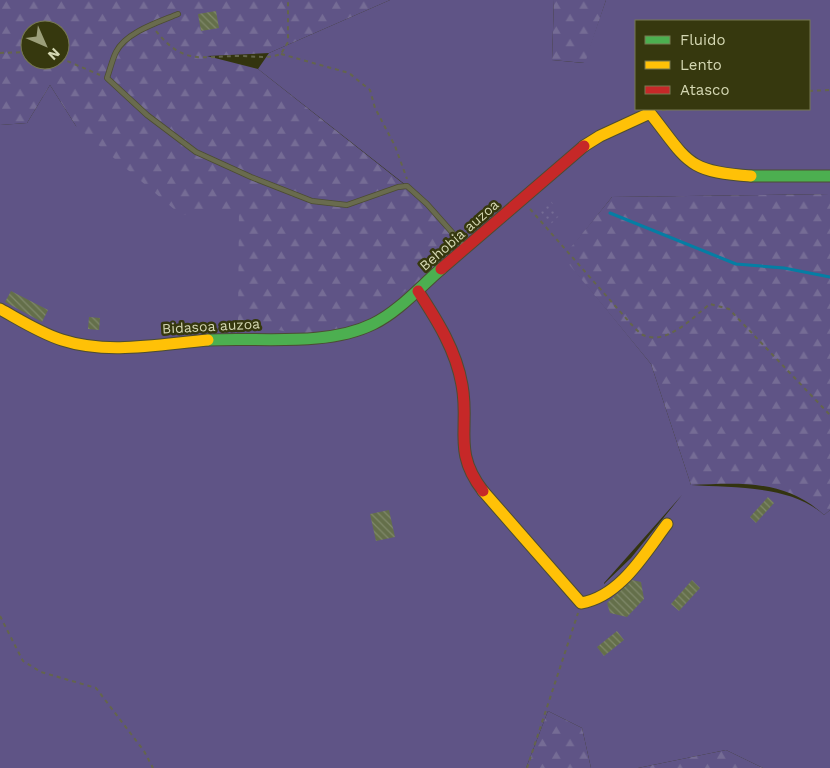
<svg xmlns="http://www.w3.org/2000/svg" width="830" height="768" font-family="'Work Sans',sans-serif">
	<defs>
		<pattern id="forest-firs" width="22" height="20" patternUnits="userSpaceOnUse" patternTransform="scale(1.25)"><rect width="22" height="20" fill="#5f5486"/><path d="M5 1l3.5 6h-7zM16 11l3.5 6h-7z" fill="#756c95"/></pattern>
		<pattern id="park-dots" width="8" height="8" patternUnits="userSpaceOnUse" patternTransform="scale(1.25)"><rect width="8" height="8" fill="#5f5486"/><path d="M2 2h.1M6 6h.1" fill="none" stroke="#756c95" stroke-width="1.8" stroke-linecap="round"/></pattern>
		<pattern id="building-back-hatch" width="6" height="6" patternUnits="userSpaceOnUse" patternTransform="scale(1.25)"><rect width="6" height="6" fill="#646f4a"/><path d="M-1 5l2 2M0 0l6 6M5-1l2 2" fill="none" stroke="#80896a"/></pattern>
	</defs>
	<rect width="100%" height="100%" fill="#33340f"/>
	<!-- green -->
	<path fill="#5f5486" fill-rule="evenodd" d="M390,0H554L552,60L584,63L606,0H830V194L612,197L564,257L651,364L691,485C734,488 791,485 824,515L830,510V768H763L726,750L638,768H591L582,728L548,711L526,768H0V125L27,123L50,85L76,126L407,186L258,69L269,53ZM636,21H809V109H636ZM682,495L631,558L604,584V583Z"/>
	<!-- forest -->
	<g fill="url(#forest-firs)" fill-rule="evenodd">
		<path d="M0,0H390L269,53L207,56L258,69L467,234L421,279L337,343L238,321L239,208L181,215L76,126L50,85L27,123L0,125ZM30,30H60V60H30Z"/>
		<polygon points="554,0 606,0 585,63 552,60"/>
		<path d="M830,194V510L824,515C785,479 740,483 691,485L651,364L563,257L612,197Z"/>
		<polygon points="548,711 582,728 591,768 526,768"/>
		<polygon points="726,750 763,768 638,768"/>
	</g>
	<!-- park -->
	<polygon fill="url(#park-dots)" points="551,201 560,215 549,226 539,209"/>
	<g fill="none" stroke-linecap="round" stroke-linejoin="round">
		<!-- stream -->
		<polyline stroke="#057ea4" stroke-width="3" points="610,213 736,264 784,268 830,277"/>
	</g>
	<!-- building -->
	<g fill="url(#building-back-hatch)">
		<polygon points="216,11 219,28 201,31 198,14"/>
		<polygon points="11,291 48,310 42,322 5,302"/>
		<polygon points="89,317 100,318 99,330 88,329"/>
		<polygon points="768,497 774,503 756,523 750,517"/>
		<polygon points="389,510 395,537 376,541 370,514"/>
		<polygon points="632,580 641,582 644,599 627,617 610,613 607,603"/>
		<polygon points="692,580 700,588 679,611 671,604"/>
		<polygon points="617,631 624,640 604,656 597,647"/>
	</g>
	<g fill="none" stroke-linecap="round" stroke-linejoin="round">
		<defs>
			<path id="lane" d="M178,14C159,22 126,32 116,52C112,60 110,70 107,78L147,115L196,152L251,177L312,201L347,205L398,187L407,186L427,204L466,248"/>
			<g id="fast">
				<polyline points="751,176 830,176"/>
				<path d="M208,340C260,337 326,347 373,324C398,312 420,287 441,269"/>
			</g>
			<g id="slow">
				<path d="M584,146L600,136L650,113C688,161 686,172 751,176"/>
				<path d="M0,309C20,320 40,333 62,340C108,355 161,344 208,340"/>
				<path d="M483,491L581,603C620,597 645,553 667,524"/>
			</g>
			<g id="jam">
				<polyline points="441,269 584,146"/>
				<path d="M418,291C437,320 456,350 462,385C470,428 452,451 483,491"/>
			</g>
		</defs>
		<!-- lane casing -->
		<use href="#lane" stroke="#4c4d32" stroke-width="6"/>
		<!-- fast casing -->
		<use href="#fast" stroke="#4c4d32" stroke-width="13"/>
		<!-- slow casing -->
		<use href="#slow" stroke="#4c4d32" stroke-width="13"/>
		<!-- jam casing -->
		<use href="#jam" stroke="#4c4d32" stroke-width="13"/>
		<!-- path -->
		<g stroke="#64654b" stroke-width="2" stroke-dasharray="4 4" stroke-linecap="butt">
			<path d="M156,31C184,66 202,56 239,56C254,56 267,59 281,54L288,42V0"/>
			<polyline points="0,53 30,52"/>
			<polyline points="281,54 349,73 370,90 375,108 395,146 407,179"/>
			<polyline points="60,58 100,75"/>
			<polyline points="809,91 830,90"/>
			<polyline points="662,110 670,109"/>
			<path d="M530,209L631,324C634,327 639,333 643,335C667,346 693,317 710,304L729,309L830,415"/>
			<polyline points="0,616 23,661 41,672 96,688 144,751 153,768"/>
			<polyline points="527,768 578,613"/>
		</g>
		<!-- lane -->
		<use href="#lane" stroke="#696b4e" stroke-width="4.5"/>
		<!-- fast -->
		<use href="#fast" stroke="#4caf50" stroke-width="11"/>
		<!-- slow -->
		<use href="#slow" stroke="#ffc107" stroke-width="11"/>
		<!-- jam -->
		<use href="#jam" stroke="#c62828" stroke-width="11"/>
	</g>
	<g text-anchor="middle" stroke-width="5" stroke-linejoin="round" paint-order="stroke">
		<!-- street labels -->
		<g font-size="14" fill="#d5d8b3" stroke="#36380e">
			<text transform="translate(459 235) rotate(-41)" y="5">Behobia auzoa</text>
			<text transform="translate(211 326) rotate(-3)" y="5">Bidasoa auzoa</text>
		</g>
	</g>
	<!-- legend -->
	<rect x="635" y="20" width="175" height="90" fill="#36380e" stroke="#767850"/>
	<rect x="645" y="36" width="25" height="8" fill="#4caf50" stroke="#767850"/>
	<text x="680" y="45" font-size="15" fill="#d5d8b3">Fluido</text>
	<rect x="645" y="61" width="25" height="8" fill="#ffc107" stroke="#767850"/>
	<text x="680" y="70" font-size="15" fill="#d5d8b3">Lento</text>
	<rect x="645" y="86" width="25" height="8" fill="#c62828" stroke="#767850"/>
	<text x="680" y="95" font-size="15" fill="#d5d8b3">Atasco</text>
	<!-- north arrow -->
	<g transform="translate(45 45) rotate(135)"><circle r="24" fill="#36380e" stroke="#767850"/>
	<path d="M0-4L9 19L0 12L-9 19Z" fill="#9c9f7a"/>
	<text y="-8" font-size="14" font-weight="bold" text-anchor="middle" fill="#d5d8b3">N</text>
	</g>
</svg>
